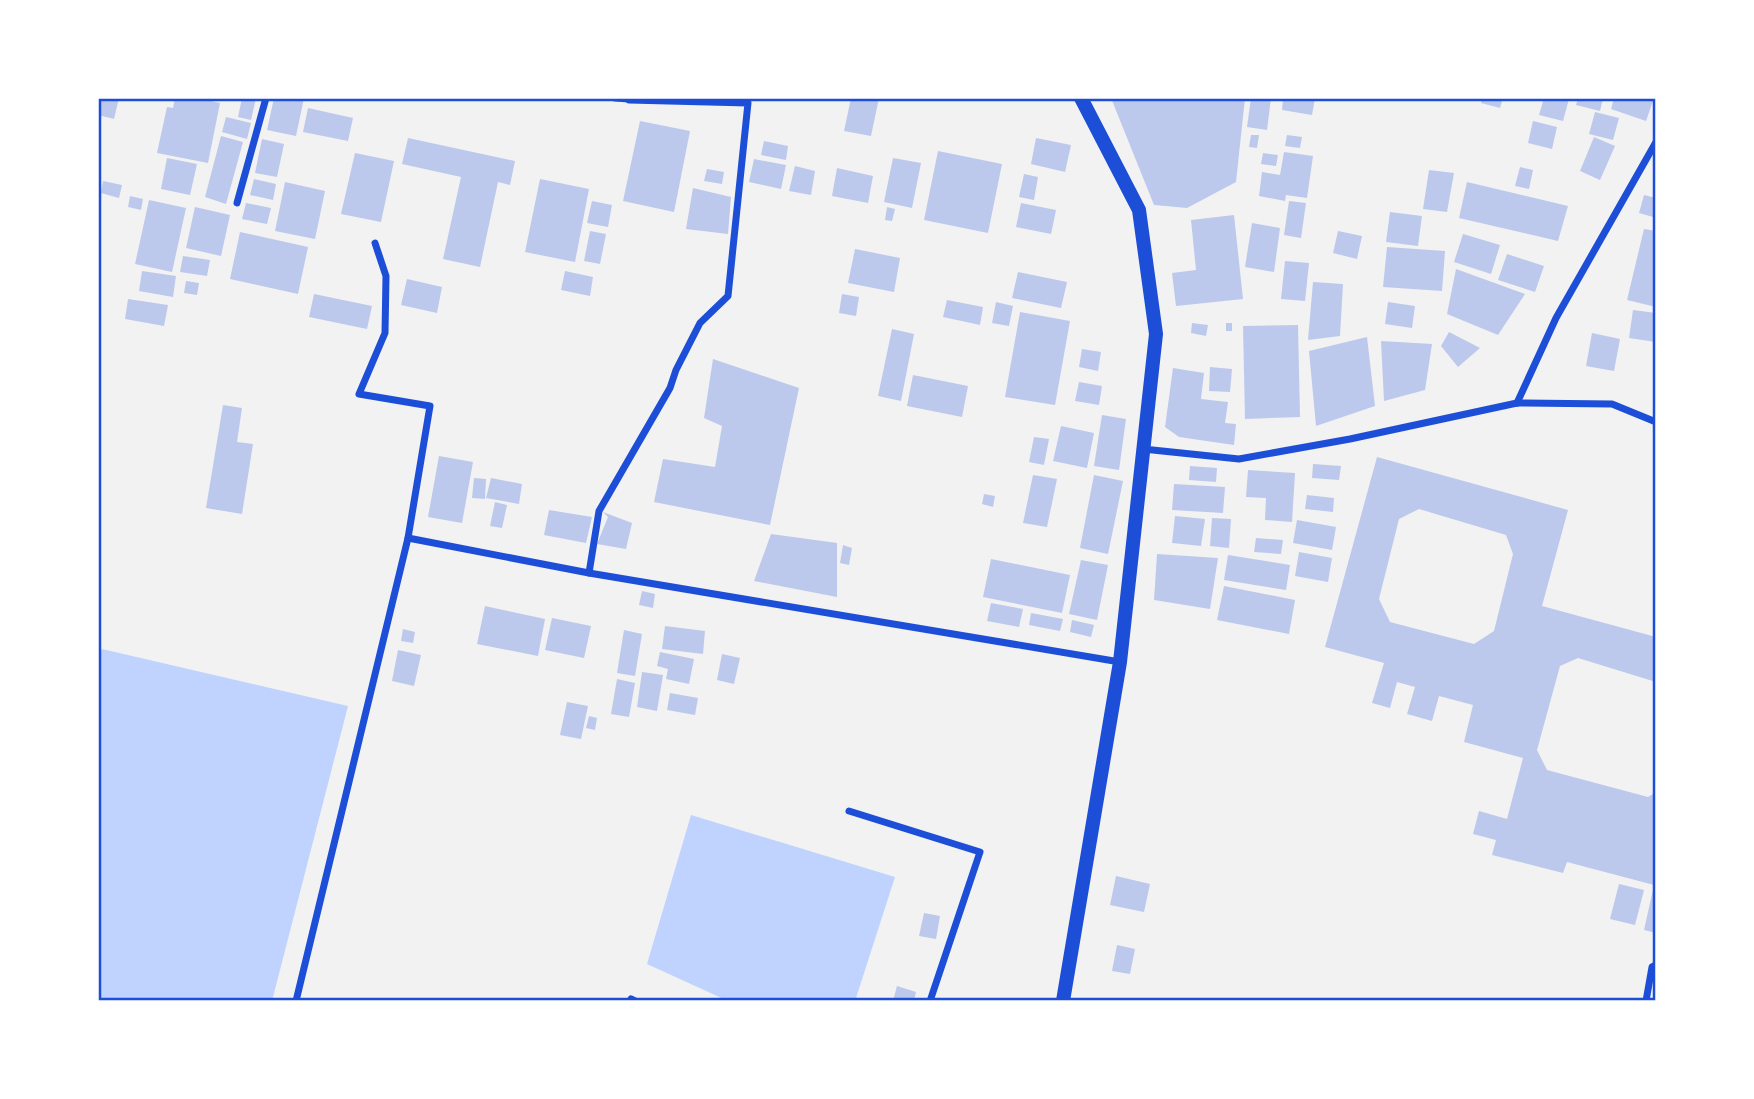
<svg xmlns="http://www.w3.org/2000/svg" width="1754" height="1099" font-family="'Exo 2',sans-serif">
	<rect width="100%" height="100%" fill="#f2f2f2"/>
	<!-- water -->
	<g fill="#bfd3fe">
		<polygon points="102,649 348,706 272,1001 98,1001 98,657"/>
		<polygon points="691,815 895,877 855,1001 728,1001 647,964"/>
	</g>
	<!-- building -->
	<g fill="#bdc9ec" fill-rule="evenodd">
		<polygon points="98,98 119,98 114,119 98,115"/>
		<polygon points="175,98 197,98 220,103 208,163 157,153 167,107 173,108"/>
		<polygon points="242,98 256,98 251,120 238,117"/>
		<polygon points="274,98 304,98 296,136 267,130"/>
		<polygon points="851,98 879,98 871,136 844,131"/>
		<polygon points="1111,98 1245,98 1236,182 1187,208 1154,205"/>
		<polygon points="1251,98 1271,98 1267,130 1247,127"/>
		<polygon points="1283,98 1315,98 1312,115 1282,110"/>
		<polygon points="1482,98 1503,98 1500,108 1481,103"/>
		<polygon points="1544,98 1569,99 1563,121 1539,115"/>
		<polygon points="1578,98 1603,98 1600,111 1576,105"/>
		<polygon points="1614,98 1654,98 1646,121 1611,109"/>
		<polygon points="308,108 353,118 348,141 303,132"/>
		<polygon points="1595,112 1619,118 1613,140 1589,134"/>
		<polygon points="226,117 251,123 247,139 222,132"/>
		<polygon points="640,121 690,131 674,212 623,201"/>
		<polygon points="1533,121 1557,127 1552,149 1528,143"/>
		<polygon points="1251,135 1259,135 1257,148 1249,147"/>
		<polygon points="1287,135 1302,137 1300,148 1285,146"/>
		<polygon points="221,136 243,142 226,204 205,197"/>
		<polygon points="1594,137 1615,146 1600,180 1580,171"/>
		<polygon points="408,138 515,161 510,185 498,182 480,267 443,259 461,177 402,164"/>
		<polygon points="1036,138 1071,145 1065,172 1031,164"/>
		<polygon points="262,139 284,144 277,177 255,173"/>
		<polygon points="764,141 788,146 786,160 761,155"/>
		<polygon points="938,151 1002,164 988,233 924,220"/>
		<polygon points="1284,152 1313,156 1307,198 1286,195 1285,201 1259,196 1262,172 1280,175"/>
		<polygon points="355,153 394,161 381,222 341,214"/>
		<polygon points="1263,153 1278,155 1276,166 1261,164"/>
		<polygon points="167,158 197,164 190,195 161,189"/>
		<polygon points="893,158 921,163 912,208 884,202"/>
		<polygon points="754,159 786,165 781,189 749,182"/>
		<polygon points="795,166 815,171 811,195 789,191"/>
		<polygon points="1520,167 1533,170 1529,189 1515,186"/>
		<polygon points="837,168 873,176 868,203 832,196"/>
		<polygon points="707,169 724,172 722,184 704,181"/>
		<polygon points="1429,170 1454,173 1447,212 1423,209"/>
		<polygon points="1024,174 1038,177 1034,200 1019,197"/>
		<polygon points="254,179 276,184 273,200 250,195"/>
		<polygon points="540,179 589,189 575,262 525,252"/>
		<polygon points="103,181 122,185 119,198 101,193"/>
		<polygon points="285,182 325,191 315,239 275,231"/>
		<polygon points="1467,182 1568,206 1558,241 1459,218"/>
		<polygon points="693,188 731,197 728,234 686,229"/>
		<polygon points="1644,195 1656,198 1653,217 1639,213"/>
		<polygon points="130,196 143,199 141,210 128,207"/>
		<polygon points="149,200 186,208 172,272 135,264"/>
		<polygon points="592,201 612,205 608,227 587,223"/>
		<polygon points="1289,201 1306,203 1301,238 1284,235"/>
		<polygon points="246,203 271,208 267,224 242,219"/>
		<polygon points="1021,203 1056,210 1051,234 1016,227"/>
		<polygon points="195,207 230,215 221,256 186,248"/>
		<polygon points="887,207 895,209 892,221 885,220"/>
		<polygon points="1390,212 1422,216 1418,246 1386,242"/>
		<polygon points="1234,215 1243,299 1176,306 1172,273 1196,270 1191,220"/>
		<polygon points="1252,223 1280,228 1274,272 1245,267"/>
		<polygon points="1644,229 1656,231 1656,307 1627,300"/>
		<polygon points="590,231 606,234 600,264 584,261"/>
		<polygon points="1338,231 1362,236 1357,259 1333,253"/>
		<polygon points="240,232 308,247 298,294 230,279"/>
		<polygon points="1463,234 1500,245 1491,274 1454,262"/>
		<polygon points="1387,247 1445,251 1442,291 1383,287"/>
		<polygon points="855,249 900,258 894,292 848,283"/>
		<polygon points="1507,254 1544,266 1535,292 1498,280"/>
		<polygon points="183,256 210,260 207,276 180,272"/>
		<polygon points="1285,261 1309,263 1305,301 1281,299"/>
		<polygon points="1456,269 1525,294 1498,335 1447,314"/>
		<polygon points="142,271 176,276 173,297 139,291"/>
		<polygon points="565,271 593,277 590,296 561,290"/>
		<polygon points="1018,272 1067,282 1061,308 1012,298"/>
		<polygon points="407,279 442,287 437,313 401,305"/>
		<polygon points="186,281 199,283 197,295 184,293"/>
		<polygon points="1313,282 1343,284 1340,336 1308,340"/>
		<polygon points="314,294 372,306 367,329 309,317"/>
		<polygon points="842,294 859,297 856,316 839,313"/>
		<polygon points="128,299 168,305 164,326 125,319"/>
		<polygon points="947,300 983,307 980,325 943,317"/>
		<polygon points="996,302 1013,306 1009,326 992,323"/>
		<polygon points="1388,302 1415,306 1412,328 1385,324"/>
		<polygon points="1633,310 1656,313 1656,342 1629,338"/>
		<polygon points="1020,312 1070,321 1055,405 1005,397"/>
		<polygon points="1192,323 1208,325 1206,336 1191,333"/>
		<rect x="1226" y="323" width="6" height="8"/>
		<polygon points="1298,325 1300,417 1245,419 1243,326"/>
		<polygon points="892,329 914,334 901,401 878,396"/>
		<polygon points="1449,332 1480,348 1458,367 1441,346"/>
		<polygon points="1592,333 1620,339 1614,371 1586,366"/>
		<polygon points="1367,337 1375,406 1316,426 1309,351"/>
		<polygon points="1381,341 1432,344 1425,390 1384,401"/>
		<polygon points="1082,349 1101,352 1098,371 1079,367"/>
		<polygon points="713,359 799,388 770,525 654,502 663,459 715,467 722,426 704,418"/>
		<polygon points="1210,367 1232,369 1230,392 1209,391"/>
		<polygon points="1173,368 1204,373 1201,399 1228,402 1225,423 1236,424 1234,445 1179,437 1165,427"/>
		<polygon points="913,375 968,386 962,417 907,406"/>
		<polygon points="1079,382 1102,386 1099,405 1075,401"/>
		<polygon points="223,405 242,408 237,442 253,444 242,514 206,508"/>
		<polygon points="1102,415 1126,419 1119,470 1094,466"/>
		<polygon points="1061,426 1094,433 1087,468 1053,461"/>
		<polygon points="1034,437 1049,439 1044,465 1029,462"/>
		<polygon points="439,456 473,462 462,523 428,517"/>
		<path d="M1377,457L1568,510L1542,606L1656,637V682L1578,658L1560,666L1537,750L1547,770L1648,797L1656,792V933L1644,930L1654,885L1567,862L1563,873L1492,855L1496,840L1473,834L1479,811L1507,819L1523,758L1464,742L1473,705L1439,696L1432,721L1407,714L1415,687L1397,682L1390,708L1372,703L1384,663L1325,647ZM1419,509L1506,535L1513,554L1494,631L1474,644L1390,622L1379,599L1399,519Z"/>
		<polygon points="1313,464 1341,466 1339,480 1312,478"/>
		<polygon points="1190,466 1217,468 1216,482 1189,480"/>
		<polygon points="1248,470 1295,473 1292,522 1265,520 1266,498 1246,497"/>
		<polygon points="1033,475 1057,479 1047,527 1023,523"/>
		<polygon points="1094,475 1123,481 1108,554 1080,548"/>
		<polygon points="474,478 486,479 485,499 472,498"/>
		<polygon points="491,478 522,484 519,504 486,498"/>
		<polygon points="1174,484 1225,487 1223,513 1172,510"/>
		<polygon points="984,494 995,496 993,507 982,504"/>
		<polygon points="1307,495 1334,498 1333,512 1305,509"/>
		<polygon points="495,502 507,505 502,528 490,526"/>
		<polygon points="549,510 592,517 586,543 544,535"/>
		<polygon points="603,512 632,523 626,549 597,544 608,517"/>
		<polygon points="1175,516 1205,519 1201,546 1172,543"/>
		<polygon points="1212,518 1231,519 1229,548 1210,546"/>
		<polygon points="1297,520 1336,527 1332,550 1293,543"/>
		<polygon points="771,534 837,543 837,597 754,581"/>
		<polygon points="1256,538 1283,540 1281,554 1254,552"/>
		<polygon points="843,545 852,548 849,565 840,563"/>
		<polygon points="1299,552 1332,558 1328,582 1295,576"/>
		<polygon points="1157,554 1218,558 1210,609 1154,600"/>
		<polygon points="1228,555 1290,565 1286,590 1224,580"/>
		<polygon points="991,559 1070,575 1062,613 983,597"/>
		<polygon points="1081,560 1108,565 1097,620 1069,614"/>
		<polygon points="1224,586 1295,600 1289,634 1217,620"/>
		<polygon points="642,591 655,594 653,608 639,605"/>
		<polygon points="991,603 1023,609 1019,627 987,621"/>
		<polygon points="485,606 545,619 538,656 477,644"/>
		<polygon points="1031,613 1063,619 1060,631 1029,625"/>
		<polygon points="552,618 591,626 584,658 545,650"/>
		<polygon points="1072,620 1094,625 1091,637 1070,632"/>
		<polygon points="665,626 705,631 703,654 662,649"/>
		<polygon points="403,629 415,632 413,643 401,641"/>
		<polygon points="624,630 642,634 635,676 617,673"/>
		<polygon points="398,650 421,655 414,686 392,681"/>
		<polygon points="660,652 694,659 689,684 666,679 668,669 657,666"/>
		<polygon points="722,654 740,658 734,684 717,680"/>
		<polygon points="642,672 663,675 657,711 637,707"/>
		<polygon points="617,679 635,683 629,717 611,714"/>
		<polygon points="670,693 698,698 695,715 667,710"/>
		<polygon points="567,702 588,706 581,739 560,735"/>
		<polygon points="589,716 597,718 595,730 586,728"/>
		<polygon points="1116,876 1150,884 1144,912 1110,905"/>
		<polygon points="1619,884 1644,890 1635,925 1610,919"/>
		<polygon points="924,913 940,916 936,939 919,936"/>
		<polygon points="1117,945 1135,949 1130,974 1112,971"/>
		<polygon points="897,986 916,992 914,1001 893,1001"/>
	</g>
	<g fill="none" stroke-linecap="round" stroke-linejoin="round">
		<!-- minor -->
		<g stroke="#1d4ed8" stroke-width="7">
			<polyline points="615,98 629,99"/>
			<polyline points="237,203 266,98"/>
			<polyline points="375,243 386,276 385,333 359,394 430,406 408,538"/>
			<polyline points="1517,403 1556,318 1656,142"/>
			<polyline points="1143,449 1239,459 1350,439 1517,403 1612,404 1656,422"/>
			<polyline points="589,573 599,511 670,388 676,370 700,323 728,296 748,103 629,100"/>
			<polyline points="849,811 980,852 930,1001"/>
			<polyline points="631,999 635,1001"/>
			<polyline points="296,1001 408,538 589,573 1120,662"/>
			<polyline points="1646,1001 1652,967 1656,965"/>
		</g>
		<!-- secondary -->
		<polyline stroke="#1d4ed8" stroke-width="14" points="1063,1001 1120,662 1156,334 1139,210 1081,98"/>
	</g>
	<!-- border -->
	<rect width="1754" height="1099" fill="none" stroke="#ffffff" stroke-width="200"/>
	<rect x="100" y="100" width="1554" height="899" fill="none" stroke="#1d4ed8" stroke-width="2.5"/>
</svg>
